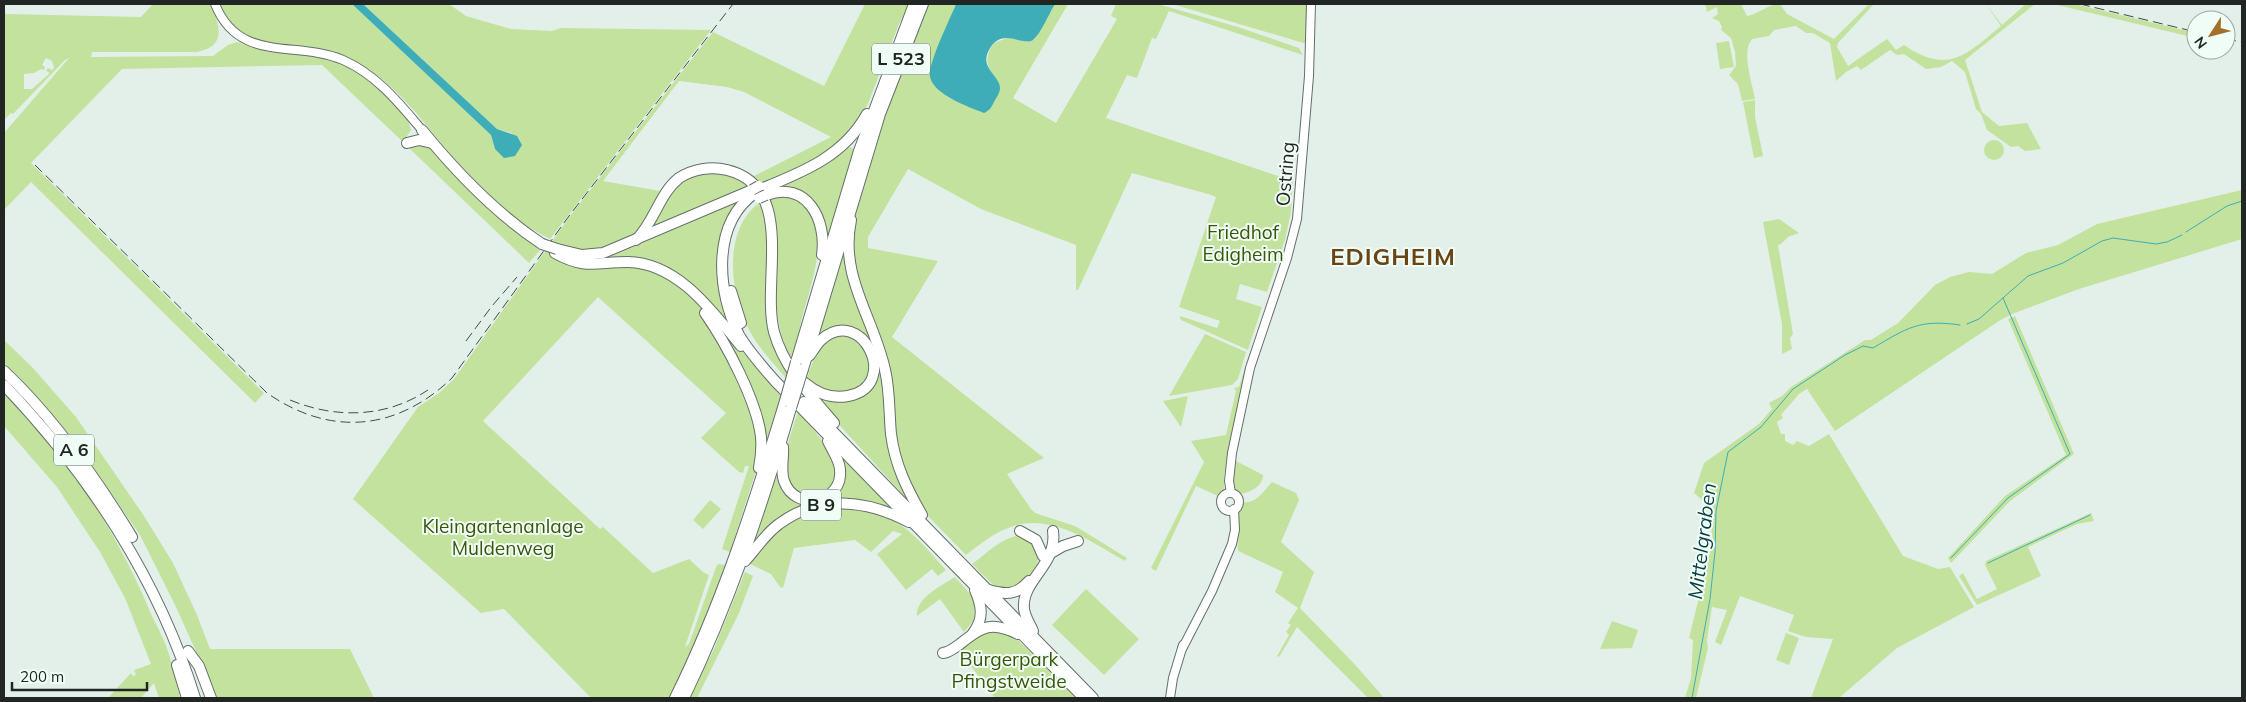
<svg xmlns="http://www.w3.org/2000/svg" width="2246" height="702" font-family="Mulish,sans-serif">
	<rect width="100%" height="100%" fill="#e3f0ea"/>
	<!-- green -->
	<g fill="#c3e29d" fill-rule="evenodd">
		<path d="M153,4H211C218,23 229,46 197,52H92L91,57L213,56L228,45L237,42L268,52L300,54L325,58L348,67L369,80L393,101L408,120L411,130L403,142L322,65L122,69L31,163L264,393L255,403L31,182L4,210V133L69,58L65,60L13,114L11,113L4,120V12L6,14L141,17ZM46,58L52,61L54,68L52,70L48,68L46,71L50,73L32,89H24V74L34,73L41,69L44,70L45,67L42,65Z"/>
		<path d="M219,4H352L491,135L495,149L512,133L497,129L363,4H449L466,16L511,29L552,31L561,28L711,30L550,239C506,217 473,181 442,144C418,115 392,81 358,63C341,54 323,48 304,46C294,45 284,46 274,45C248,43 230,26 219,4Z"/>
		<path d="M865,4H910L899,24L864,114L833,151L746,196L720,255L732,327L726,333L781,396L767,445L758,450L755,474L730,552L722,549L749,466H745L743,473L739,472L701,438L726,413L598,297L483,421L600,529L603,527L653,573L689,559L703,572L709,575L685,647L689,644L716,567L718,564L725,565L701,634L671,698H591L504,609L481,613L353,499L418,407L439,393L454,379L570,216L713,32L824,86ZM679,81L727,87L744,92L831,137L752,177L697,170L666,192L603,181Z"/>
		<path d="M926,4H956L932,63L947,97L984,113L993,77C986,64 985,55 994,43L1010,37L1028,42L1035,39L1055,4H1068L1013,98L1056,123L1117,19L1111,16L1116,4L1161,5L1238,27L1299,48L1303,55L1169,11L1156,39L1152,38L1137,78L1127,75L1106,118L1293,181L1291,212L1285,240L1267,292L1240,284L1236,299L1262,307L1248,350L1181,320L1180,318V316L1217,328L1220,321L1179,307L1216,197L1208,194L1132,173L1078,290H1076V245L981,209L908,169L868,237V248L938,261L892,337L1044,458L1007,474L1031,509L1035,513L1075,526L1127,558L1125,561C1091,542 1049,511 1008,528C992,534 979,545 966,555L925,513L907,481L896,441L868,311L854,265L853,240L855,215L862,187L890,95Z"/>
		<polygon points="1172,4 1307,4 1307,44"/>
		<path d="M1705,4H1741L1747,16C1759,14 1768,4 1780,4L1787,14L1834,39L1869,4H1874L1838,43L1837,47L1848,66L1887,39L1896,50L1904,45C1948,75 1966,55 2001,26L1986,4L2002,25L2026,4H2035L1965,60L1982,112L1999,126L2027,123L2041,149L2025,151L2018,146L2011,147L1987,130L1981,114L1976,109L1965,72L1952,61L1941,67L1926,69L1904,54L1897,55L1890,50L1861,70L1857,66L1846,72L1836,81L1830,43L1813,33H1806L1796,26L1774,30L1769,36L1752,39C1741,52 1752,82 1755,99L1742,101L1738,84L1729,75L1736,66L1735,52L1731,38L1721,30L1722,27L1719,21L1712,18L1718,14L1717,7L1707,12Z"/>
		<polygon points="2053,4 2074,4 2196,33 2196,38"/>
		<polygon points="1729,41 1734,67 1720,69 1716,43"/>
		<polygon points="1755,100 1755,117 1763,156 1754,158 1743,102"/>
		<circle cx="1994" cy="150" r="10"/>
		<polygon points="413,143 428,144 541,249 529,263 408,147"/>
		<polygon points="848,146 856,150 828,238 826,238 811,201 772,190 834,158"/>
		<polygon points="2242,190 2242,239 2079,289 2012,314 1999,321 1835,431 1807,389 1799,394 1781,415 1783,418 1777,422 1781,434 1785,434 1785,441 1793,445 1797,441 1809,446 1829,434 1903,556 1938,569 1950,567 1974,607 1897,648 1839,698 1811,698 1833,639 1806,637 1788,631 1794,615 1740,596 1721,645 1715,642 1727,610 1712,607 1707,640 1708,648 1696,698 1685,698 1691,678 1693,640 1689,638 1713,540 1708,505 1694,493 1704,463 1759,424 1772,409 1769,403 1782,396 1791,387 1865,340 1871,340 1898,323 1935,285 1950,277 1969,272 1992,274 2026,253 2058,245 2097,224"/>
		<path d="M775,196C842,197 814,275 803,314C799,328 797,342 793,356L789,355C774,323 775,290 775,256C775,236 776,217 768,198Z"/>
		<path d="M762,201L768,237L766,300L768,322L788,372L786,378C772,362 756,345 747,326C729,290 723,226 762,201Z"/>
		<polygon points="1779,219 1799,233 1788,237 1781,244 1778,245 1793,334 1790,338 1792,349 1782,354 1782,324 1763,222"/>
		<polygon points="844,237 880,360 907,499 812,395 806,380 816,353 826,340 818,334"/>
		<polygon points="2015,316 2074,454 2010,501 1951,563 1948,558 2005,496 2066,455 2008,319"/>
		<polygon points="1205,334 1246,352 1238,379 1232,385 1169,396"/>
		<polygon points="4,340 33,368 76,417 144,516 173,563 197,615 210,649 350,649 374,698 217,698 176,607 140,535 80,449 20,378 4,363"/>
		<polygon points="1249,355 1224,475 1224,492 1220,497 1196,486 1156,571 1151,568 1204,462 1191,441 1226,435 1236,391 1234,388 1239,387"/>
		<path d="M4,393C68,455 118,534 152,616C158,628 165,641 169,654C173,669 177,684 180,698H159L154,683L141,698H108L131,673L133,676L136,675L134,670L151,664L125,598L100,552L57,487L4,426Z"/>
		<polygon points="1188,396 1181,427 1163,401"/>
		<path d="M798,412C818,434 828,444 837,474C835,478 833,484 830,488C812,507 789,492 785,470C783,454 793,427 798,412Z"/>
		<polygon points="841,456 892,508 890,510 871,502 829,500"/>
		<path d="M1236,461L1263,475C1263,487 1249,493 1239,494L1231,489V473H1234Z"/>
		<polygon points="777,475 807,504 754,545 752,544"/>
		<path d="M1272,482L1296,493L1299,500L1281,542L1314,572L1300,608C1329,638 1358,666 1384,698H1368L1297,627L1279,657L1277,656L1289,635L1286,632L1291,625L1288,623L1298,608L1275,592L1283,572L1238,551L1236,511L1243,502C1257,504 1264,490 1272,482Z"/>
		<polygon points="710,500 721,509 703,529 693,520"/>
		<path d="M849,508C859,510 871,511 880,514C908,524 927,549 946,570L938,576L932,569L906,590L877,554L902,534L893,531L871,552L855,540L794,548L783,588L780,587L771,574L750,564C774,525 805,511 849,508Z"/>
		<polygon points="2091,513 2094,521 2077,524 2028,547 2041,576 1977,605 1959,576 1963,573 1977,599 1997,589 1985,565 1986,561"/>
		<path d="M1021,535L1028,538L1039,551C1038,576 1025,584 1002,590L991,583L972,564C987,553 1002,537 1021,535Z"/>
		<polygon points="745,572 753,576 739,613 697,698 689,698 713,651"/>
		<path d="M955,577L975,599L974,620L964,632L940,599L917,616C915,598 943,585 955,577Z"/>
		<polygon points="1086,589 1139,639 1104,675 1052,625"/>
		<polygon points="1612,621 1638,630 1632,648 1600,649"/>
		<polygon points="984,629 1010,632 1077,698 995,698 958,649"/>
		<polygon points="1786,633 1799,638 1789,665 1776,660"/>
	</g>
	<!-- water -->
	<g fill="#3eadb8">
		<polygon points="352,4 363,4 497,129 517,136 522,145 515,156 504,158 495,149 491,135"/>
		<path d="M956,4H1055C1050,12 1040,35 1033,40C1022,47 1002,26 989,50C979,68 1000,76 1000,88C1000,93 996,98 994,102C991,108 990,110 984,113C969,107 934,95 930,77C927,65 951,17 956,4Z"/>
	</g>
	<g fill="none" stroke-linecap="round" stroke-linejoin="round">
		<!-- stream -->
		<g stroke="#3eadb8" stroke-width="1">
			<polyline points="2186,232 2227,206 2242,201"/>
			<polyline points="1967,324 1979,319 2028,276 2063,263 2102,241 2113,238 2156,244 2167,242 2182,235"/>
			<polyline points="1951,558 2008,498 2070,454 2003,298"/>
			<polyline points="1988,563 2090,515"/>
			<path d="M1692,698L1710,599L1715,552L1716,511L1728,452L1761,427L1793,389L1845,355L1863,346L1873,348C1907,328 1919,319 1960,325"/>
		</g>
		<defs>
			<g id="secondary">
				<path d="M215,4C239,64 296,40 343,60C377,75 399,103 422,130"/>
				<polyline points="1231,493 1229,481 1232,453 1250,368 1287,258 1297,219 1309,76 1311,4"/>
				<circle cx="1230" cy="502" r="9"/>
				<polyline points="1182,649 1212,591 1232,544 1235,530 1234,509"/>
				<polyline points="1170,698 1173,678 1183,645"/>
			</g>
			<g id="highway">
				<path d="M422,130C457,173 495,213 542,244"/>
				<polyline points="407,143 419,140 432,143"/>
				<path d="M761,189C803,172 844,156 867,114"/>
				<path d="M755,193C711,224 717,292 739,335C749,352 762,366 775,381L1084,698"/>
				<path d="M766,195C807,180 827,220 822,255"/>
				<path d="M851,220C839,277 874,318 885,370C890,391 889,413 891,434C895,465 907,489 922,515"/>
				<path d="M636,240C655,221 659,194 679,178C693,169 711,166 727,170C797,187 761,281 774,332C784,368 810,395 834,423"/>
				<polyline points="557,249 582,255 603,253 752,190"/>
				<path d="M555,253C586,270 596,262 628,262C678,263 712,311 741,346"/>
				<polyline points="731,291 741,323"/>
				<path d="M705,313C726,343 757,401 761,437C762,448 761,457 759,468"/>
				<polyline points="796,362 859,151 914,4"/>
				<polyline points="803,369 880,114 923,4"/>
				<path d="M4,371C55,419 96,478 132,537"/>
				<path d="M805,383C818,394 832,399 848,396C902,386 862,303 821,340C816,345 813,351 809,356"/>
				<path d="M4,385C89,474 159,580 195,698"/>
				<polyline points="804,402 1093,698"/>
				<path d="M783,447C784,458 780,469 784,481C795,513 844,503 840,469C839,459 832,450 828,441"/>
				<polyline points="1020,531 1036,540 1043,556"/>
				<polyline points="1051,553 1063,546 1078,541"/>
				<path d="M745,561C757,548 765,534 779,524C819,494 867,500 909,522"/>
				<path d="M989,590C1006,595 1017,595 1029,581"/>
				<path d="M1033,631C1030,624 1025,617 1024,609C1021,580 1058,565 1053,531"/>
				<path d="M973,633C984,619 982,606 975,590"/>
				<polyline points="188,651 199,666 211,698"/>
				<path d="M943,653C950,652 954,648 960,644C982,626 992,621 1018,634"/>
				<polyline points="177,665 187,698"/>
				<path d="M675,698C722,603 754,503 785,401"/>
				<path d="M684,698C729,605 762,507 791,408"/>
			</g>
		</defs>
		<!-- secondary casing -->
		<use href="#secondary" stroke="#646f6a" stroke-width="10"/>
		<!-- highway casing -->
		<use href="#highway" stroke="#646f6a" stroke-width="12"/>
		<!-- secondary -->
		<use href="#secondary" stroke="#fff" stroke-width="8"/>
		<!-- highway -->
		<use href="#highway" stroke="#fff" stroke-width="10"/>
		<!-- rail -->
		<g stroke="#434a47" stroke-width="1" stroke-dasharray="10 5" stroke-linecap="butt">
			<polyline points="2080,4 2196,32"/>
			<polyline points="2226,39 2242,42"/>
			<path d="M35,165L267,393C330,437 397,431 452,378L569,216L733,4"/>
			<polyline points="466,341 492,306 517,277"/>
			<path d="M290,400C336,419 386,418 428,390"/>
		</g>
		<defs>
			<g id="highway-bridge">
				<polyline points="752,190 759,186"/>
				<polyline points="759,198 766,195"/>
				<polyline points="542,244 557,249"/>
				<polyline points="785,401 796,362"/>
				<polyline points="791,408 803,369"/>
			</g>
		</defs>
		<!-- highway-bridge casing -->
		<use href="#highway-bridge" stroke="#646f6a" stroke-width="12" stroke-linecap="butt"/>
		<!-- highway-bridge -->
		<use href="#highway-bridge" stroke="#fff" stroke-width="10"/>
	</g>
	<g text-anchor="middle" stroke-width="4" stroke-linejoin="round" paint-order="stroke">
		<!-- shield labels -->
		<g fill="#f0fdf7" stroke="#5f6663" stroke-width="1">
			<rect x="872" y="43.5" width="58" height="31" rx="4"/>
			<rect x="54" y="434.5" width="40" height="31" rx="4"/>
			<rect x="801" y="489.5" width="40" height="31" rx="4"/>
		</g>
		<g font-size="18" font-weight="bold" fill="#212624">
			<text x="901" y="65">L 523</text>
			<text x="74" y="456">A 6</text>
			<text x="821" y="511">B 9</text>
		</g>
		<!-- street labels -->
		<g font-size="19" fill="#212624" stroke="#f0fdf7">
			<text transform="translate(1285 174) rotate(-85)" y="7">Ostring</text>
		</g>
		<!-- park labels -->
		<g font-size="19" fill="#3b5508" stroke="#f0fdf7">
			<text x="1243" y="239">Friedhof<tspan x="1243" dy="22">Edigheim</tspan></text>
			<text x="503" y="533">Kleingartenanlage<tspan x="503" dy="22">Muldenweg</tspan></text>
			<text x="1009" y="666">Bürgerpark<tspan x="1009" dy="22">Pfingstweide</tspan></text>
		</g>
		<!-- water labels -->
		<g font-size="20" font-style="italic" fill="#093d42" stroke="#f0fdf7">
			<text transform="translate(1702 541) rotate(-83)" y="7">Mittelgraben</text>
		</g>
		<!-- district labels -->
		<g font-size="24" font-weight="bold" letter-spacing="1" fill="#694514" stroke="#f0fdf7">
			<text x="1393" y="265">EDIGHEIM</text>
		</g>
	</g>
	<!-- border -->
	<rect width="2246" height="702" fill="none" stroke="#212624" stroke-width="10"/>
	<!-- north arrow -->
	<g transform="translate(2211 35) rotate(234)"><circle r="24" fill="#f0fdf7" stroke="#9da7a3"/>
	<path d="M0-4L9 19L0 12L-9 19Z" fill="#a46f28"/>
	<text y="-8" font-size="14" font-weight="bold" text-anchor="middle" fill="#212624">N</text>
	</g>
	<!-- scale -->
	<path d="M12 682v8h135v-8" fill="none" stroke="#212624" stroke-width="2.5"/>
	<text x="20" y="682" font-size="15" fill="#212624" stroke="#f0fdf7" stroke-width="4" paint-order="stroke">200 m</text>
</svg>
